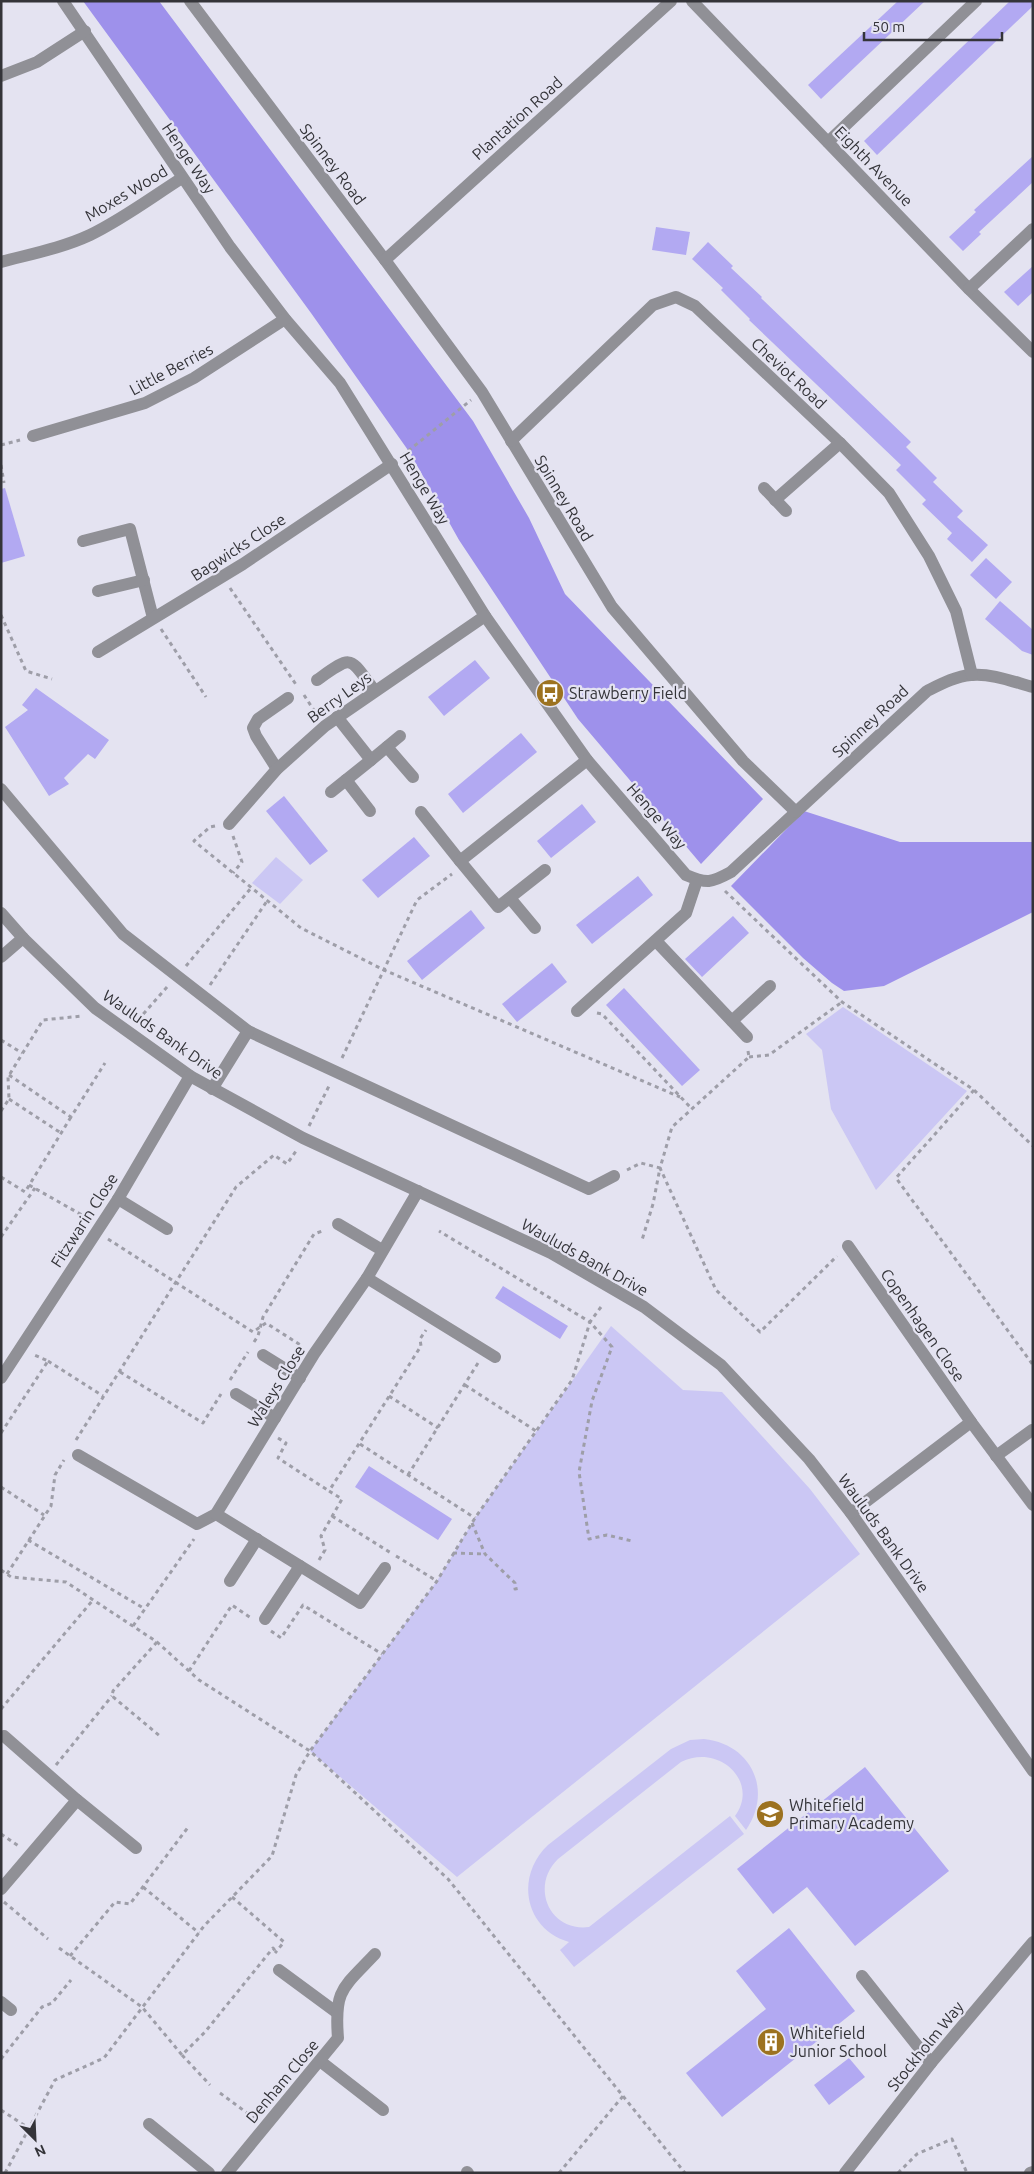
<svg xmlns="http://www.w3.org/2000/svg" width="1034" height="2174" font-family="Ubuntu,sans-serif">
	<rect width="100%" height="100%" fill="#e4e3f1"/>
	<!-- green -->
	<g fill="#cbc7f4">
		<polygon points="276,857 303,880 280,904 252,883"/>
		<polygon points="843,1007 967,1091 876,1190 831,1109 822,1050 806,1034"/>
		<polygon points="611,1326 683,1390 722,1392 810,1489 860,1554 457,1877 310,1751 437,1581 475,1518"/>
		<path d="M704,1739C752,1744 773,1791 746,1830L735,1816C760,1782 719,1743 681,1762L558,1859C530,1886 549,1932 589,1927L730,1816L744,1834L574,1967L560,1950L569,1942C524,1929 515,1876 548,1845L671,1749L690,1740Z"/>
	</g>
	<!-- forest -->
	<g fill="#9e91eb">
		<polygon points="83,1 159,1 473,421 529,518 565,594 763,799 701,864 578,719 459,540 410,453 311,313"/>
		<polygon points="804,811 900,842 1033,842 1033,912 884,986 844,991 832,983 803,958 731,886"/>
	</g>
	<!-- building -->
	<g fill="#b2a9f2">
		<polygon points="898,1 925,1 821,99 808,85"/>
		<polygon points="1010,1 1033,1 1033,6 877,155 864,141"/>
		<polygon points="1033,156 1033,182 979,232 981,234 963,251 949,237 976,212 974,210"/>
		<polygon points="656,227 690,232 686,255 652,250"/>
		<polygon points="708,242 733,266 731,268 762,297 761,298 911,442 906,447 937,478 933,482 963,511 957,517 988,545 972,562 947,539 952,533 922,504 926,500 896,470 901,465 749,320 750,319 721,290 723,288 692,259"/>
		<polygon points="1033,266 1033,292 1018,306 1004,292"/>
		<polygon points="5,488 25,556 1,563 1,489"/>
		<polygon points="986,558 1012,582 996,599 970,575"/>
		<polygon points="1000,601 1033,630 1033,655 1022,651 985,619"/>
		<polygon points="475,660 490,678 444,716 428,697"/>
		<polygon points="36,688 109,740 95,759 88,754 64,778 69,784 49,796 5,727 28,710 22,705"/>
		<polygon points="521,733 537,752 463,813 448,794"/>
		<polygon points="284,796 328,851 310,865 266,811"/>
		<polygon points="582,804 596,822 551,858 537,841"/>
		<polygon points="414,837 430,856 378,898 362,880"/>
		<polygon points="638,876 653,895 592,944 576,925"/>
		<polygon points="471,910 485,928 422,980 407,961"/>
		<polygon points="733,916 749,933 702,977 685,959"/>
		<polygon points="552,963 567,982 517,1022 502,1004"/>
		<polygon points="624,988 700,1070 682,1086 606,1005"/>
		<polygon points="503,1286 568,1326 560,1339 495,1298"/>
		<polygon points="369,1466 452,1519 438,1540 355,1487"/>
		<polygon points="865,1767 949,1871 855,1946 807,1887 773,1914 737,1869"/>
		<polygon points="789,1928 855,2011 722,2117 686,2073 766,2009 736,1971"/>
		<polygon points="849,2058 865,2077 829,2105 814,2085"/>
	</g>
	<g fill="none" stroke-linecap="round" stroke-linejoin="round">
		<!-- path -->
		<g stroke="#9e9ea8" stroke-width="3" stroke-dasharray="4 4" stroke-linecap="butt">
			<polyline points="1,445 20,440"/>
			<polyline points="402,456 471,400"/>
			<polyline points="1,465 4,483"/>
			<polyline points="230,588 297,686"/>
			<polyline points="1,615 26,671 52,679"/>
			<polyline points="161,629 206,697"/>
			<polyline points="304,695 317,715"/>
			<polyline points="215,826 210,827 194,841 301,928 384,970 680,1097"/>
			<polyline points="233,836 242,862 233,873"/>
			<polyline points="725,891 842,1002 974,1090 1033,1146"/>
			<polyline points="186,966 251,888"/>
			<polyline points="210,985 267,901"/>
			<polyline points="597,1013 602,1014 691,1108"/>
			<polyline points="138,1020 167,987"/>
			<polyline points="1,1040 22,1053"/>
			<polyline points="748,1051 749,1057 672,1127 660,1168 716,1290 760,1332 837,1256"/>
			<polyline points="749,1057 769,1055 842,1002"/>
			<polyline points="342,1058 417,900 452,874"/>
			<polyline points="9,1075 71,1117 105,1063"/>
			<polyline points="974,1090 896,1178 1033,1365"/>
			<polyline points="9,1099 61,1133"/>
			<polyline points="1,1111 9,1099 8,1077 43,1020 82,1016"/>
			<polyline points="309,1126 330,1084"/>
			<polyline points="627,1170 641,1163 660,1168 653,1204 642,1240"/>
			<polyline points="1,1177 25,1192 71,1117"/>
			<polyline points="29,1185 89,1219"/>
			<polyline points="1,1237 35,1188"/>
			<polyline points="108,1239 253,1332 266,1323 302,1346"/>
			<polyline points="601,1307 590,1322 612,1347 592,1401 579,1472 589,1539 607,1535 632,1541"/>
			<polyline points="254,1342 258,1336 263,1317 314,1234 325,1230"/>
			<polyline points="48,1361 103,1396"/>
			<polyline points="120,1372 203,1423 221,1394"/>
			<polyline points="230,1380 248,1352"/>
			<polyline points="465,1385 536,1431"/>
			<polyline points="389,1396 438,1428"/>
			<polyline points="1,1433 48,1361 32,1354"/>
			<polyline points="278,1438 286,1443 278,1458 329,1491"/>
			<polyline points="76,1440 236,1187 274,1155 287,1164 296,1151"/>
			<polyline points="360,1444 475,1518"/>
			<polyline points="408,1475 478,1363"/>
			<polyline points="1,1487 44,1515"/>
			<polyline points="332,1516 391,1553"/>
			<polyline points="472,1523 485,1554 515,1583 515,1589 520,1588"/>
			<polyline points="28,1540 145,1609"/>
			<polyline points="453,1553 485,1554"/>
			<polyline points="396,1556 437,1581"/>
			<polyline points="319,1560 325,1550 321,1536 342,1499 329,1491 421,1346 420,1339 426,1330"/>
			<polyline points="1,1570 11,1577 66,1582 157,1642 199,1680 310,1751 448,1879 685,2173"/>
			<polyline points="7,1574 51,1506 55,1475 64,1460"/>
			<polyline points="133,1626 194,1539"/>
			<polyline points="271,1631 281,1638 303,1605 382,1654"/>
			<polyline points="157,1642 113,1691 112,1696 161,1737"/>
			<polyline points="189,1671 232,1605 251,1618"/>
			<polyline points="1,1709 93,1600"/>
			<polyline points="56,1765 112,1696"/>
			<polyline points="1,1834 20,1847"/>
			<polyline points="143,1887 199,1933"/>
			<polyline points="232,1897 284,1942 275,1953"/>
			<polyline points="4,1902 48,1939"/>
			<polyline points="59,1948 142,2007 182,2055 205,2032 273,1948 276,1952"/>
			<polyline points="70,1956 115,1902 130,1904 189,1826"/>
			<polyline points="182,2055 210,2085"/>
			<polyline points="1,2059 42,2007 52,2003 71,1980"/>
			<polyline points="220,2093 254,2118"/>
			<polyline points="1,2110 30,2129"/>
			<polyline points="5,2173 55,2080 104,2058 204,1926 272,1856 296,1775 310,1751 437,1581 475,1518 572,1380 590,1322 439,1231"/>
			<polyline points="559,2173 623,2096"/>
			<polyline points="898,2173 917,2154 952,2139 967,2173"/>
		</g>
		<!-- minor -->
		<g stroke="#909096" stroke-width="12">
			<path d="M63,1L230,247L285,319L340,383L485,616L587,760L686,875C707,884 711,883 731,872L927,691C941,684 956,676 971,675C992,673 1014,682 1033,687"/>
			<polyline points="190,1 385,260 482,392 612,607 743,761 796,812"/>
			<polyline points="692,1 969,289 1033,352"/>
			<polyline points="1,76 37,62 85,31"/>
			<polyline points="828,142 976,1"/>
			<polyline points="385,260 671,1"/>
			<path d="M1,262C31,254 62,248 90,235C123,219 152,197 182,178"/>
			<polyline points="969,289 1033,229"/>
			<polyline points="33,436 145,403 194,378 285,319"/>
			<polyline points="511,441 653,305 676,297 695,306 840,443 889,493 929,556 956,611 972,675"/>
			<polyline points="764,488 786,511"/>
			<polyline points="775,500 840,443"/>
			<polyline points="83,541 130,529 153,618"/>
			<polyline points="98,591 144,580"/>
			<polyline points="98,652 243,564 392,464"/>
			<path d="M317,680C354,654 348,656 375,691"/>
			<polyline points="337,717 371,760 400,736"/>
			<polyline points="387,747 413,777"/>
			<polyline points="277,769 256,736 253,728 258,719 288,698"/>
			<polyline points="346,780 370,811"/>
			<polyline points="1,789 123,934 248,1031 589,1189 614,1176"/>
			<polyline points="331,792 371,760"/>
			<polyline points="421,812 460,861"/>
			<polyline points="229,824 277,769 325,726 485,616"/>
			<polyline points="545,870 498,907 460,861 587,760"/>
			<polyline points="510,898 535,928"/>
			<polyline points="1,913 23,938 95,1008 190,1076 303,1138 551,1253 644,1307 721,1365 809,1459 851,1513 1033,1771"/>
			<polyline points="656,941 747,1037"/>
			<polyline points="1,957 23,938"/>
			<polyline points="577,1011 686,913 697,880"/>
			<polyline points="732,1021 770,986"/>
			<polyline points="212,1089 248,1031"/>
			<polyline points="118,1199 167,1229"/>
			<polyline points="338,1224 382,1250"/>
			<polyline points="848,1246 971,1422"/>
			<polyline points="367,1278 495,1357"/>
			<polyline points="263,1355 300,1378"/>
			<polyline points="1,1378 118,1199 190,1076"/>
			<polyline points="236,1394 275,1418"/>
			<polyline points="78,1455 197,1524 216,1514 314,1354 367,1278 418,1191"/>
			<polyline points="996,1456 1032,1430"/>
			<polyline points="851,1513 971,1422 1033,1505"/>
			<polyline points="216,1514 360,1603 385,1568"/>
			<polyline points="230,1581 257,1539"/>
			<polyline points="265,1619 300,1566"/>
			<polyline points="4,1736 77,1800 136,1848"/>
			<polyline points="1,1889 77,1800"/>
			<polyline points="279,1970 336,2012"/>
			<polyline points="862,1976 931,2063"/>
			<polyline points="1,2002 11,2010"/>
			<polyline points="320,2061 383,2110"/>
			<polyline points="149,2124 209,2173"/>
			<polyline points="467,2172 468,2173"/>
			<path d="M227,2173L338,2038C334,1989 343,1988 375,1954"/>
			<polyline points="845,2173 931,2063 1033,1942"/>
			<polyline points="1030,2173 1033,2172"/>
		</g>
	</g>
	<!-- icons -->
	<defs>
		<symbol id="bus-disc" viewBox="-11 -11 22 22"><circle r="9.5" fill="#9c7220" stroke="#e4e3f1"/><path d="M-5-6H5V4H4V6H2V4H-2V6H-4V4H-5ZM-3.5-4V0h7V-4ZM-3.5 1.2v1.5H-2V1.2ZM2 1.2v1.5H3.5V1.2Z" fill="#fff"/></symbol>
		<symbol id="school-disc" viewBox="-11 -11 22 22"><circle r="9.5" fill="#9c7220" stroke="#e4e3f1"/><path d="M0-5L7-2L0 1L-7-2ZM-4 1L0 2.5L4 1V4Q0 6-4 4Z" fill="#fff"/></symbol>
		<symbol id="building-disc" viewBox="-11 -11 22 22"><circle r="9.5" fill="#9c7220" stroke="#e4e3f1"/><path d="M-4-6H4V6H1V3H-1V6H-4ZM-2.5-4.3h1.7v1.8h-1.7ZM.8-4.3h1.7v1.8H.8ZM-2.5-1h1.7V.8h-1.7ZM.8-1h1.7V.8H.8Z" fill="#fff"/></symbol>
	</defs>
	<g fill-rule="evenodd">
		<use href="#bus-disc" x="534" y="677" width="32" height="32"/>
		<use href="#school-disc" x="754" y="1798" width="32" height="32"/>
		<use href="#building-disc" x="755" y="2026" width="32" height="32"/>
	</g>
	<g text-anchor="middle" stroke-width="4.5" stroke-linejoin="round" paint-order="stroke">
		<!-- street labels -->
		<g font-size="16" fill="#343439" stroke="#e4e3f1">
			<text transform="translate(517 118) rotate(-42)" y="6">Plantation Road</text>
			<text transform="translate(189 158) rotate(56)" y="6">Henge Way</text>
			<text transform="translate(333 164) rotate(53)" y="6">Spinney Road</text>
			<text transform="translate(874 166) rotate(46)" y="6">Eighth Avenue</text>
			<text transform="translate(126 193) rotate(-31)" y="6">Moxes Wood</text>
			<text transform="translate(171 369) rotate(-28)" y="6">Little Berries</text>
			<text transform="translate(789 373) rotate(43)" y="6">Cheviot Road</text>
			<text transform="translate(425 488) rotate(59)" y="6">Henge Way</text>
			<text transform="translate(564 498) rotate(59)" y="6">Spinney Road</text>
			<text transform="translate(238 547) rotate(-33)" y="6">Bagwicks Close</text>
			<text transform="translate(339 697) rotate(-36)" y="6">Berry Leys</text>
			<text transform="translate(870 721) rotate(-43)" y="6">Spinney Road</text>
			<text transform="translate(657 816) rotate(49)" y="6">Henge Way</text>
			<text transform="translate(163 1034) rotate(35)" y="6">Wauluds Bank Drive</text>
			<text transform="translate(84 1220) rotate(-57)" y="6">Fitzwarin Close</text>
			<text transform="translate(585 1257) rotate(29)" y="6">Wauluds Bank Drive</text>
			<text transform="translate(923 1325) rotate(55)" y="6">Copenhagen Close</text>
			<text transform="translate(276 1386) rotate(-58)" y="6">Waleys Close</text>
			<text transform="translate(884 1533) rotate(54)" y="6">Wauluds Bank Drive</text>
			<text transform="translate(925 2046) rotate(-51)" y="6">Stockholm Way</text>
			<text transform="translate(282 2081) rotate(-50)" y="6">Denham Close</text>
		</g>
		<!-- poi labels -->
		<g font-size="16" fill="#343439" stroke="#e4e3f1" text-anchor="start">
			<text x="569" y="699">Strawberry Field</text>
			<text x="789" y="1811">Whitefield<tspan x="789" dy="18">Primary Academy</tspan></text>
			<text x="790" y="2039">Whitefield<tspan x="790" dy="18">Junior School</tspan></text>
		</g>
	</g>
	<!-- border -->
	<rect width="1034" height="2174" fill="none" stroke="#343439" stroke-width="5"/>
	<!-- north arrow -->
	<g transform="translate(35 2139) rotate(156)" stroke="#e4e3f1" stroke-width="4" paint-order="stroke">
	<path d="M0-4L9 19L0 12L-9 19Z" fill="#343439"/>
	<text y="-8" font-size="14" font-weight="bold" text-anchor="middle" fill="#343439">N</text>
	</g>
	<!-- scale -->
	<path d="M864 32v8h138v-8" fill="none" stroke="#343439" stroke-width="2.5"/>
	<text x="872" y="32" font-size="15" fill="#343439" stroke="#e4e3f1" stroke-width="4" paint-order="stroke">50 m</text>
</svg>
